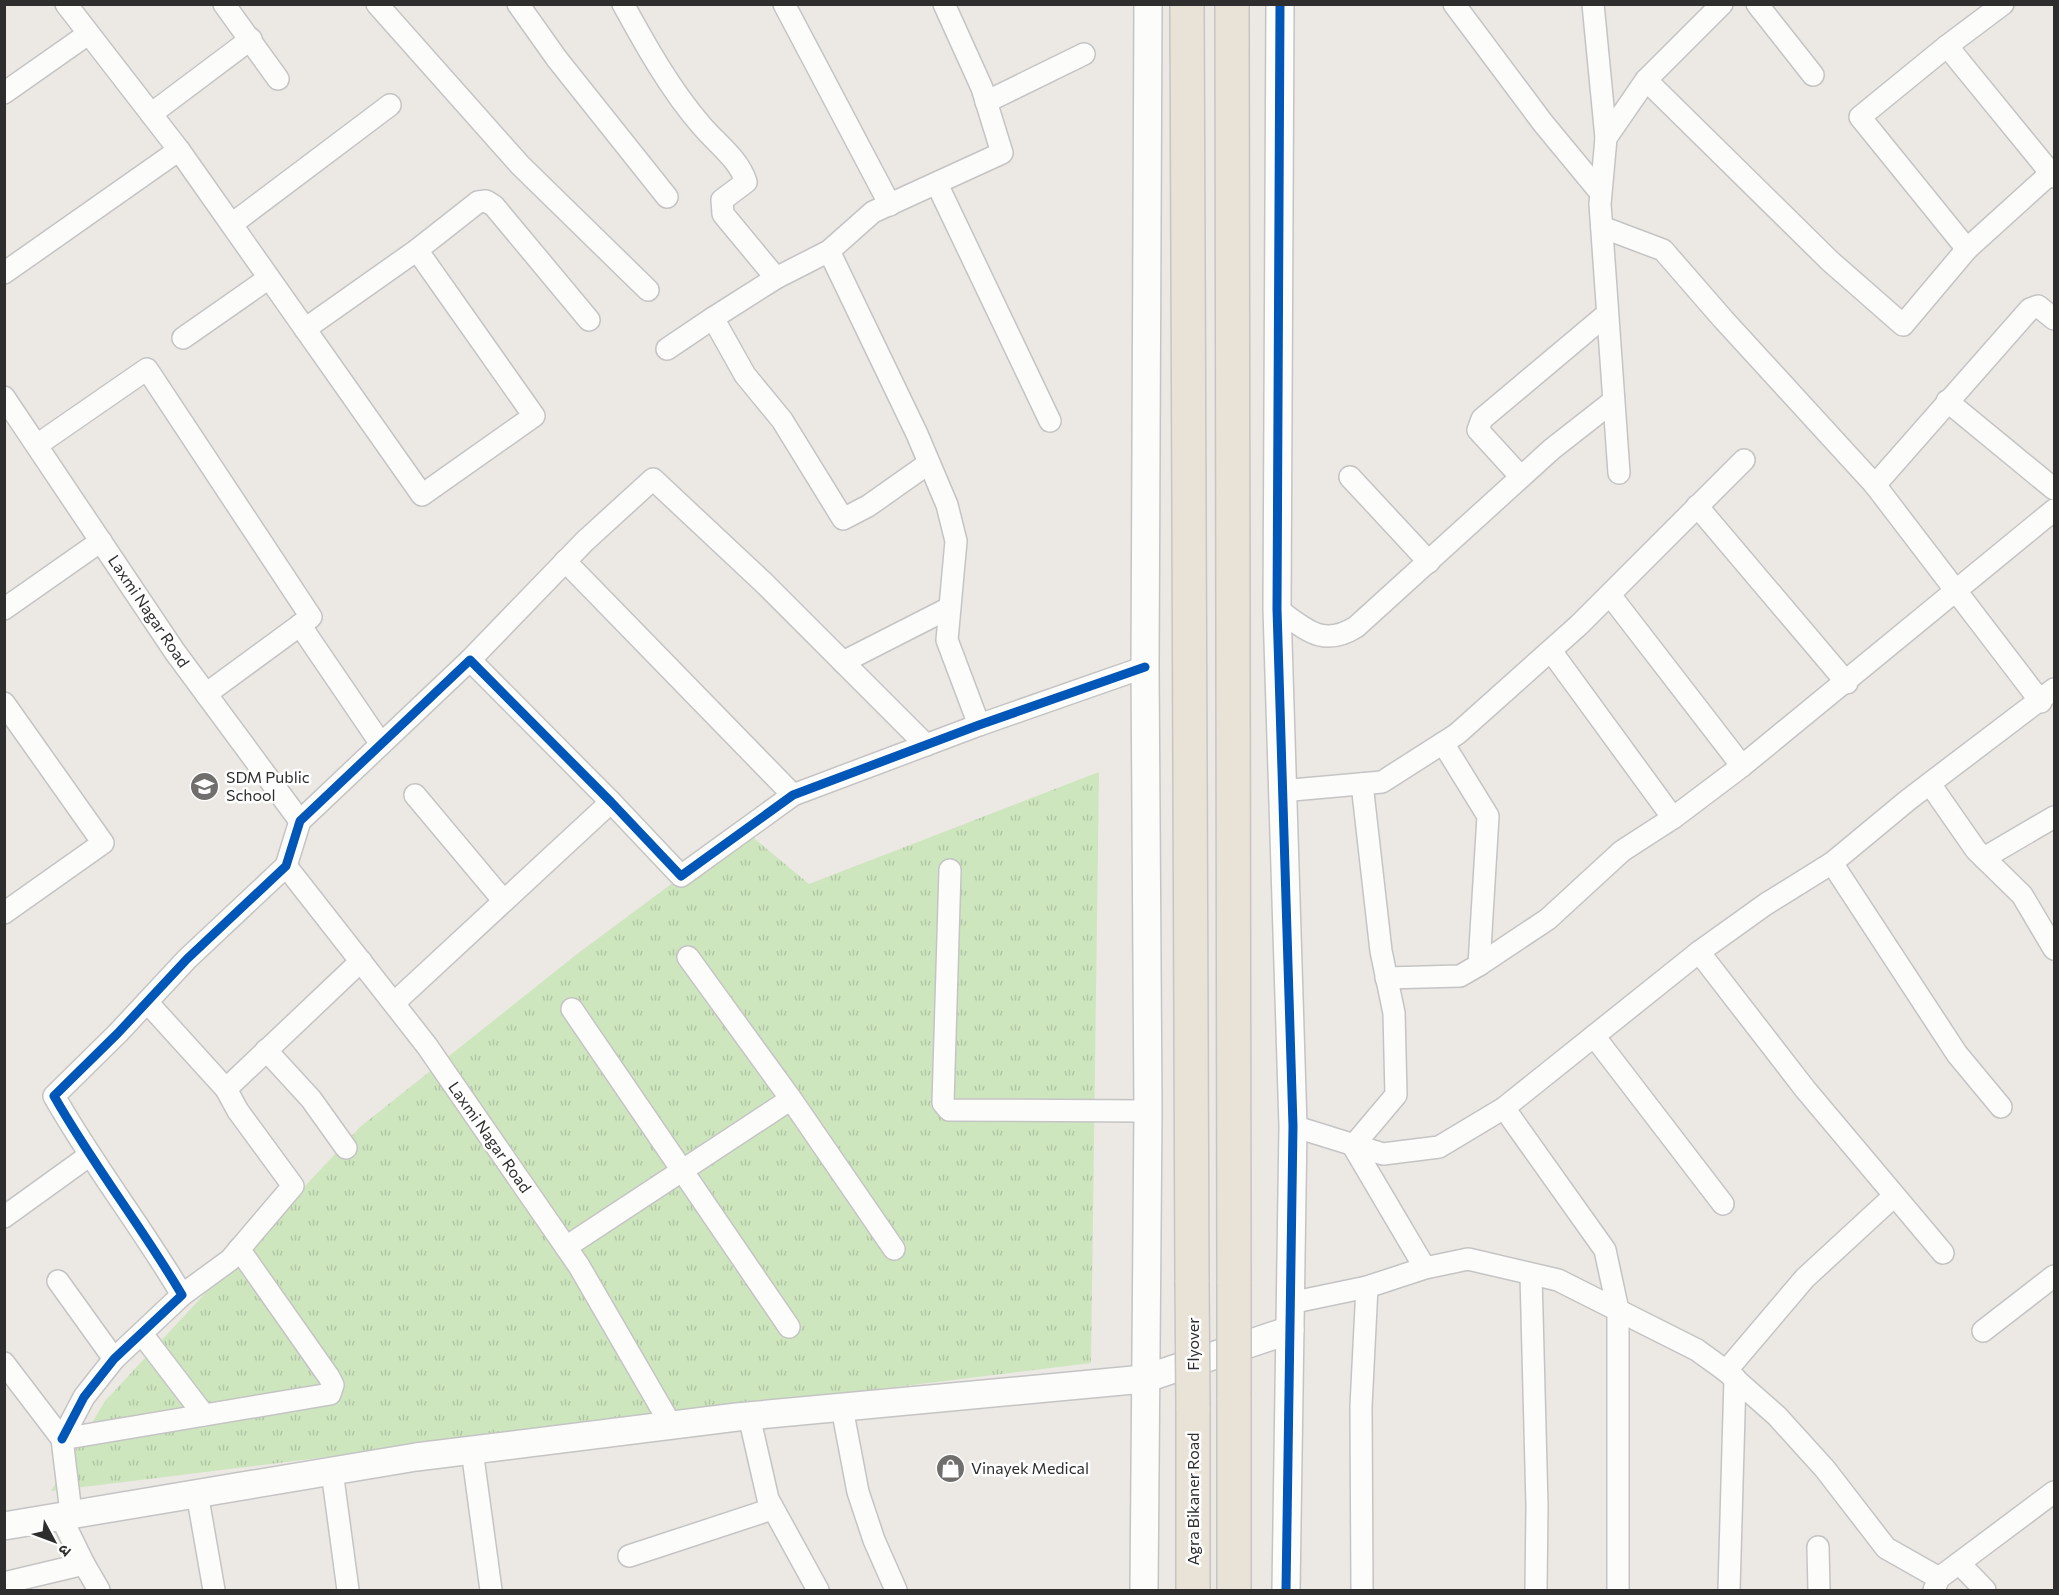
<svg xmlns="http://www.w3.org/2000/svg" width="2059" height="1595" font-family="Commissioner,'Noto Sans Devanagari',sans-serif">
	<defs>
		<pattern id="grass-tufts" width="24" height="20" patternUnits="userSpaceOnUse" patternTransform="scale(1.5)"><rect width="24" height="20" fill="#cee6be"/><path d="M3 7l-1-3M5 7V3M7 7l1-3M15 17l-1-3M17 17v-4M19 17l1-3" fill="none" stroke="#b1c6a4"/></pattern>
	</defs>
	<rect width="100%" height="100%" fill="#ece8e4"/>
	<!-- grass -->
	<polygon fill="url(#grass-tufts)" points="1099,772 1091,1363 51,1491 105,1401 360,1127 577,954 744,830 809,884"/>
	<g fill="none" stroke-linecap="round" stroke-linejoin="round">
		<defs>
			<g id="minor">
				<polyline points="66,4 179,150 422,495 534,416 417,250"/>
				<polyline points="224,4 278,79"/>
				<polyline points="377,4 520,165 648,290"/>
				<polyline points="518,4 557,59 667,197"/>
				<path d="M623,4C646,46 670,89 701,125C717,144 739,159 746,182L722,200L723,214L776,278"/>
				<polyline points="784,4 890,205"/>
				<polyline points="1454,4 1543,123 1600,192"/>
				<polyline points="1593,4 1606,138"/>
				<polyline points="1757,4 1813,75"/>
				<polyline points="1947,46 2054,177"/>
				<polyline points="1646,80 1830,261 1903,325 1967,249 2051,173"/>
				<polyline points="4,93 88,34"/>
				<polyline points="986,102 1084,54"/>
				<polyline points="151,114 251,39"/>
				<polyline points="937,184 1050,421"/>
				<polyline points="232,224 390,105"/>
				<polyline points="1602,227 1663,250 1723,319 1875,485 2030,309 2038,306 2054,319"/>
				<polyline points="1967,249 1860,117 1947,46 2003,4"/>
				<polyline points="829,251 917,434 947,505 956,541 947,640 979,725"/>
				<polyline points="4,273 179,150"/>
				<polyline points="305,329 417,250 478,202 486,201 494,206 589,320"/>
				<polyline points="183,338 269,278"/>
				<polyline points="667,349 713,318"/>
				<polyline points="4,397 175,652 300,821"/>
				<polyline points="1947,401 2054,489"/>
				<polyline points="37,445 147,369 311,617 206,694"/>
				<polyline points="929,463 868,506 843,519 782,420 745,375 713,318 776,278 829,251 873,212 1002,153 982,88 944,4"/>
				<polyline points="1619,473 1600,204 1606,138 1646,80 1722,4"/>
				<polyline points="1350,477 1429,562"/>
				<polyline points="1521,477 1478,430 1482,419 1607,314"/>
				<polyline points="1875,485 2041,702"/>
				<polyline points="1697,506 1847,683"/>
				<polyline points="565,561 793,795"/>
				<polyline points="1610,595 1742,766"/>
				<polyline points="4,609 101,541"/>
				<path d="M1277,609C1306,629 1322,648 1356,627L1552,449L1612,402"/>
				<polyline points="300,625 381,744"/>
				<polyline points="1551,651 1673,818"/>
				<polyline points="470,660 585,541 653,479 763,582 926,745"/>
				<polyline points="843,662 949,608"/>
				<polyline points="4,703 103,843 4,913"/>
				<polyline points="1362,784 1381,951 1394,1013 1396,1095 1353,1146 1425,1268"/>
				<polyline points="1930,784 1976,850 2022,895 2054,949"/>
				<polyline points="1281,791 1382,782 1457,734 1579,625 1744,460"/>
				<polyline points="415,795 503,900"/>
				<polyline points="1984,858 2054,817"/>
				<polyline points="1832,863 1957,1054 2001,1107"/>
				<polyline points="286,866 427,1046 579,1266 671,1425"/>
				<polyline points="950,870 943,1103 949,1110 1148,1111"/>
				<polyline points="1699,952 1805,1089 1943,1253"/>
				<polyline points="688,957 791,1099 894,1249"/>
				<polyline points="1479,965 1548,919 1622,851 1673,818 1742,766 2054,510"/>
				<polyline points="1386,978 1460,976 1479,965 1488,816 1443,743"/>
				<polyline points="147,1002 226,1089 238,1111 293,1186 230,1260 182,1295"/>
				<polyline points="394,1003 611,802"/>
				<polyline points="572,1009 789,1327"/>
				<polyline points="1594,1036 1723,1204"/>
				<polyline points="266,1050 311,1099 346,1148"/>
				<polyline points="226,1089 361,961"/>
				<polyline points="1504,1108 1605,1250 1618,1310 1618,1590"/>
				<polyline points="1293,1126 1383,1154 1439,1147 1504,1108 1699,952 1766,904 1832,863 1908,800 2054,689"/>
				<polyline points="4,1217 90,1155"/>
				<polyline points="566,1247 791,1099"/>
				<polyline points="1531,1275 1537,1506 1536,1590"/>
				<polyline points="58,1281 114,1359"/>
				<polyline points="1290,1303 1367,1287 1425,1268 1468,1259 1558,1280 1697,1350 1726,1371 1777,1416 1825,1469 1886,1548 1939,1578"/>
				<polyline points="1983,1331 2054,1276"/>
				<polyline points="142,1334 204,1415"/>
				<polyline points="4,1363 62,1439 71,1513"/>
				<polyline points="1726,1371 1805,1278 1894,1196"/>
				<polyline points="842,1408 858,1492 874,1540 896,1590"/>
				<polyline points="749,1416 768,1499 818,1590"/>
				<path d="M62,1439L84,1397L114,1359L182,1295C142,1227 93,1165 54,1096L118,1033L187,959L286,866L300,821L470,660L611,802L681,876L793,795L979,725L1145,667"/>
				<polyline points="62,1439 330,1394 333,1385 329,1377 239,1249"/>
				<polyline points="472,1450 491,1590"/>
				<polyline points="332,1471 348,1590"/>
				<polyline points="197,1493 214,1590"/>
				<polyline points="1818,1547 1819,1590"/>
				<polyline points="629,1556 772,1509"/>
				<polyline points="1959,1563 1985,1590"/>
				<polyline points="84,1564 99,1590"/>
				<polyline points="4,1583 84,1564 60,1515"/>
				<polyline points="1362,1590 1361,1406 1367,1287"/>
				<polyline points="1729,1590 1735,1378"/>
				<polyline points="1934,1590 1939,1578 2054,1492"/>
			</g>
			<g id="tertiary">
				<polyline points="1280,4 1277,609 1293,1126 1286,1590"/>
				<polyline points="4,1526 416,1457 737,1417 1144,1379 1290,1330"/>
				<polyline points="1144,1590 1148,1111 1145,667 1148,4"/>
			</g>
			<g id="trunk">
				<polyline points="1187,4 1192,1282"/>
				<polyline points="1232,4 1234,1284"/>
				<polyline points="1234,1398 1234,1590"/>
				<polyline points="1193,1407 1193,1590"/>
			</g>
		</defs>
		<!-- minor casing -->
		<use href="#minor" stroke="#c5c4c5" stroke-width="24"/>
		<!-- tertiary casing -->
		<use href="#tertiary" stroke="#c5c4c5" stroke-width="30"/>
		<!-- trunk casing -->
		<use href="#trunk" stroke="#c6c5c4" stroke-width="36"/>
		<!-- minor -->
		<use href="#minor" stroke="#fcfcfb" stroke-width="21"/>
		<!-- tertiary -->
		<use href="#tertiary" stroke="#fcfcfb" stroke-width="27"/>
		<!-- trunk -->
		<use href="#trunk" stroke="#e9e2d6" stroke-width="33"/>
		<defs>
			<g id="trunk-bridge">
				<polyline points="1192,1282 1193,1407"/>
				<polyline points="1234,1284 1234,1398"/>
			</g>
		</defs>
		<!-- trunk-bridge casing -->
		<use href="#trunk-bridge" stroke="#c6c5c4" stroke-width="36" stroke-linecap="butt"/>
		<!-- trunk-bridge -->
		<use href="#trunk-bridge" stroke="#e9e2d6" stroke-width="33"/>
		<defs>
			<g id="cycleway">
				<polyline points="1280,4 1277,609 1293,1126 1286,1590"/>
				<path d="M62,1439L84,1397L114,1359L182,1295C142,1227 93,1165 54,1096L118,1033L187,959L286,866L300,821L470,660L611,802L681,876L793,795L979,725L1145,667"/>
			</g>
		</defs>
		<!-- cycleway casing -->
		<use href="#cycleway" stroke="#fff" stroke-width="13"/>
		<!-- cycleway -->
		<use href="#cycleway" stroke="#0057b8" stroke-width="9"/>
	</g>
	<!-- icons -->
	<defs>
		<symbol id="school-disc" viewBox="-11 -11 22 22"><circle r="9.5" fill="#706f6e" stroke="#fff"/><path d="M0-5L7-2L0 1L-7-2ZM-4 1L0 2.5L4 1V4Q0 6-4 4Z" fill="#fff"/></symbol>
		<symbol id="shop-disc" viewBox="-11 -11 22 22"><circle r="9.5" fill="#706f6e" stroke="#fff"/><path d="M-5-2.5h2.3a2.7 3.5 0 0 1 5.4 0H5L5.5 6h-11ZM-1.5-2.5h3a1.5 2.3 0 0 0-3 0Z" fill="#fff"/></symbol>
	</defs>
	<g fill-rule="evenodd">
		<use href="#school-disc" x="188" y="770" width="33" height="33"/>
		<use href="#shop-disc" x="934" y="1452" width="33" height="33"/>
	</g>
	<g text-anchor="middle" stroke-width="5" stroke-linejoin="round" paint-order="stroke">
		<!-- street labels -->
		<g font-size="16" fill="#2e2e2e" stroke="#fff">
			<text transform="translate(149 611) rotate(56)" y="6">Laxmi Nagar Road</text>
			<text transform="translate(490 1137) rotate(55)" y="6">Laxmi Nagar Road</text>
			<text transform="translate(1193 1344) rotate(-90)" y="6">Flyover</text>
			<text transform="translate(1193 1499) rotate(-90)" y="6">Agra Bikaner Road</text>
		</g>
		<!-- poi labels -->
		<g font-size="16" fill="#2e2e2e" stroke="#fff" text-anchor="start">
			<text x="226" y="783">SDM Public<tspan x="226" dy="18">School</tspan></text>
			<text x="971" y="1474">Vinayek Medical</text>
		</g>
	</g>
	<!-- border -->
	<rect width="2059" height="1595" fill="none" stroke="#2e2e2e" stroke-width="12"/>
	<!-- north arrow -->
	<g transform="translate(54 1541) rotate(131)" stroke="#ffffff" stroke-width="4.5" paint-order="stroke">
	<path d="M0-4.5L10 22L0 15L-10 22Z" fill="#2e2e2e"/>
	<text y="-9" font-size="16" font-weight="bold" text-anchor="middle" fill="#2e2e2e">उ</text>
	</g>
</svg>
